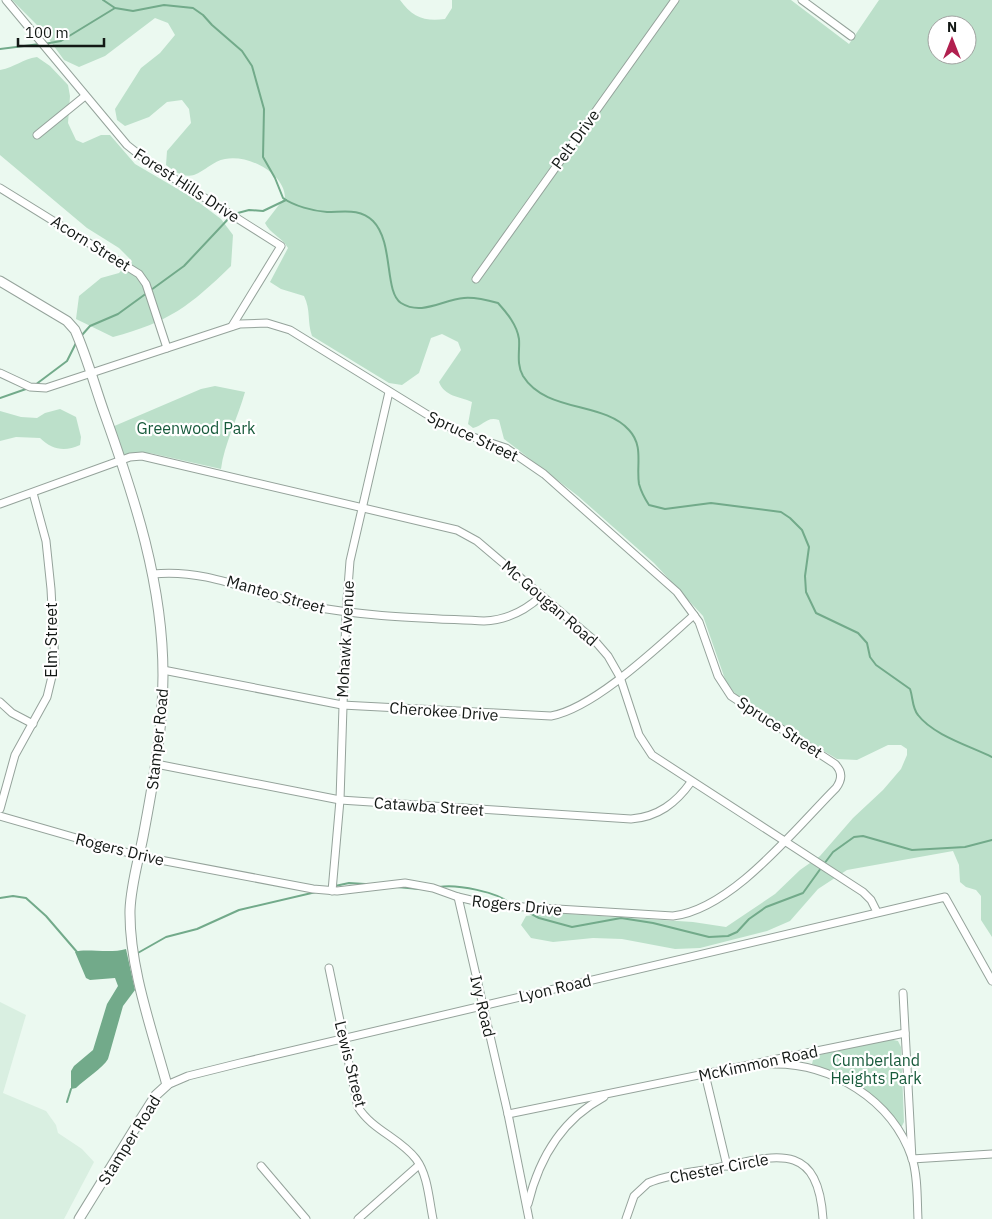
<svg xmlns="http://www.w3.org/2000/svg" width="992" height="1219" font-family="'IBM Plex Sans',sans-serif">
	<rect width="100%" height="100%" fill="#ebf9f0"/>
	<!-- built -->
	<polygon fill="#d9efe1" points="0,1002 26,1015 3,1093 46,1111 56,1125 58,1133 82,1149 94,1162 64,1219 0,1219"/>
	<!-- green -->
	<g fill="#bce0ca" fill-rule="evenodd">
		<path d="M12,0H400C412,17 425,22 445,19L452,8V0H791L849,44L879,0H992V937L981,920V896L976,890L966,887L960,882L959,865L953,851L847,870L818,889L790,921L767,931L700,948L675,949L622,939L593,938L553,942L531,938L521,925L526,916L554,913L693,922L726,927L775,894L800,870L820,856L853,818L883,790L901,769L907,755V749L901,745H888L857,760L837,759L740,700L726,682L703,616L654,563L578,496L504,439L499,420C486,416 484,426 473,428L468,424L472,402C459,396 445,397 439,382L461,350L458,342L442,334L431,338L419,373L402,385L389,383L312,336C307,322 311,310 304,296L281,289L270,282L288,248C282,237 270,234 265,223L285,197C284,173 248,154 225,159C213,161 205,171 194,175C183,178 174,171 166,165L167,151L191,123L189,109L182,100L167,102L149,117L125,126L117,120L115,109L141,68L160,53L175,35L168,23L155,18L105,56L79,67L64,60L43,31ZM937,25H967V55H937Z"/>
		<path d="M37,57L50,66L68,85L70,96L68,123L76,140L83,143L101,135H110L135,164L193,198L221,219L233,235L231,266C190,306 169,322 113,337L76,319L79,296L101,278L119,273L131,260L119,248L87,228L0,155V70C16,67 22,59 37,57Z"/>
		<path d="M215,386L245,392C238,417 224,445 221,469L150,453L123,456L112,427L201,389Z"/>
		<path d="M60,409L76,417L81,437L80,445C65,452 52,450 40,438L16,437L0,441V411L21,417L37,418L45,413Z"/>
		<polygon points="889,1039 898,1041 901,1047 904,1122 902,1126 895,1126 886,1113 842,1077 812,1064 814,1056"/>
	</g>
	<!-- water -->
	<path fill="#72aa8a" d="M126,949L135,990L123,1006L108,1059C103,1068 85,1079 76,1088L71,1089V1071L74,1066L93,1050L107,1004L118,986L115,978L90,980L86,978L75,952C85,948 110,954 126,949Z"/>
	<g fill="none" stroke-linecap="round" stroke-linejoin="round">
		<!-- stream -->
		<g stroke="#72aa8a" stroke-width="2">
			<path d="M103,0L115,8L133,11L164,5L193,8L203,15L212,25L242,51L252,66L264,109L263,157L275,178L283,198C294,206 313,211 327,212C344,212 360,208 373,221C394,242 384,292 401,303C422,316 442,300 464,298C475,297 487,300 498,303C507,313 517,325 519,339C520,350 516,364 523,376C546,413 603,401 629,430C644,446 636,465 639,484C641,491 645,499 649,505L665,509L711,503L781,512L790,518L802,530L809,547L805,576L806,592L816,613L858,633L867,643L870,657L876,665L910,689C913,697 912,708 918,715C933,735 970,746 992,757"/>
			<polyline points="44,44 61,41 115,8"/>
			<polyline points="0,49 40,44"/>
			<polyline points="234,214 249,210 263,211 286,200"/>
			<polyline points="82,335 90,326 118,314 184,266 230,217"/>
			<polyline points="35,385 67,361 77,341"/>
			<polyline points="0,398 26,389"/>
			<polyline points="824,864 833,852 854,837 863,836 912,850 965,847 992,840"/>
			<polyline points="335,886 349,883 365,884"/>
			<polyline points="397,887 419,889"/>
			<path d="M439,887C457,884 498,892 511,904"/>
			<polyline points="0,898 13,896 26,898 46,916 77,952"/>
			<polyline points="524,910 539,918 572,927 621,918 653,923 709,937 728,936 737,932 749,919 766,907 803,893 821,868"/>
			<polyline points="136,954 166,937 197,929 239,910 316,892"/>
			<polyline points="67,1102 71,1089"/>
		</g>
		<defs>
			<g id="minor">
				<polyline points="6,0 127,145 151,164 281,246 232,326"/>
				<polyline points="802,0 851,36"/>
				<polyline points="37,135 85,96"/>
				<polyline points="0,188 139,274 146,284 167,348"/>
				<polyline points="476,279 675,0"/>
				<path d="M0,373L30,387L46,388L240,324L267,323L290,330L436,420L461,433L506,448L544,474L677,592L699,622L718,676L731,696L835,764C843,772 842,780 836,788C794,830 732,909 673,916L492,905L458,897L433,888L405,883L337,891L313,889L139,856L0,816"/>
				<polyline points="0,504 130,457 142,456 457,530 477,541 595,641 608,656 620,677 639,735 652,755 863,892 871,900 877,912"/>
				<path d="M153,574C209,568 256,595 309,606C367,617 426,618 484,621C507,620 525,611 541,596"/>
				<path d="M163,670L342,705L551,716C595,708 660,645 694,615"/>
				<polyline points="0,702 12,713 33,724"/>
				<path d="M156,764L340,800L631,819C658,817 676,803 691,782"/>
				<polyline points="0,809 15,755 47,697 55,664 51,589 46,541 33,493"/>
				<polyline points="332,891 340,800 346,613 350,561 389,392"/>
				<polyline points="458,897 508,1114 529,1219"/>
				<path d="M329,968L358,1107C372,1130 400,1138 416,1159C428,1175 429,1200 433,1219"/>
				<polyline points="903,993 912,1159 992,1154"/>
				<path d="M772,1064C831,1063 892,1099 912,1158C918,1176 917,1200 918,1219"/>
				<polyline points="705,1074 727,1166"/>
				<polyline points="167,1085 188,1076 240,1063 945,897 992,981"/>
				<polyline points="508,1114 905,1033"/>
				<polyline points="261,1166 306,1219"/>
				<path d="M528,1204C539,1158 561,1120 604,1097"/>
				<polyline points="358,1219 419,1165"/>
				<path d="M626,1219L634,1196L648,1183C669,1174 694,1172 716,1168C774,1156 818,1139 823,1219"/>
			</g>
			<path id="tertiary" d="M0,281L67,321L75,330C87,357 95,387 105,415C135,499 163,584 163,675C163,730 153,784 143,837C138,862 131,885 130,910C129,967 152,1030 167,1085L156,1095L137,1125L79,1219"/>
		</defs>
		<!-- minor casing -->
		<use href="#minor" stroke="#95a39b" stroke-width="9"/>
		<!-- tertiary casing -->
		<use href="#tertiary" stroke="#95a39b" stroke-width="11"/>
		<!-- minor -->
		<use href="#minor" stroke="#fff" stroke-width="7"/>
		<!-- tertiary -->
		<use href="#tertiary" stroke="#fff" stroke-width="9"/>
	</g>
	<g text-anchor="middle" stroke-width="4.5" stroke-linejoin="round" paint-order="stroke">
		<!-- street labels -->
		<g font-size="16" fill="#131815" stroke="#fff">
			<text transform="translate(575 139) rotate(-54)" y="6">Pelt Drive</text>
			<text transform="translate(187 185) rotate(33)" y="6">Forest Hills Drive</text>
			<text transform="translate(91 243) rotate(32)" y="6">Acorn Street</text>
			<text transform="translate(473 436) rotate(25)" y="6">Spruce Street</text>
			<text transform="translate(276 594) rotate(16)" y="6">Manteo Street</text>
			<text transform="translate(550 603) rotate(41)" y="6">Mc Gougan Road</text>
			<text transform="translate(345 639) rotate(-87)" y="6">Mohawk Avenue</text>
			<text transform="translate(51 640) rotate(-90)" y="6">Elm Street</text>
			<text transform="translate(444 711) rotate(4)" y="6">Cherokee Drive</text>
			<text transform="translate(780 727) rotate(33)" y="6">Spruce Street</text>
			<text transform="translate(157 739) rotate(-84)" y="6">Stamper Road</text>
			<text transform="translate(429 806) rotate(4)" y="6">Catawba Street</text>
			<text transform="translate(120 849) rotate(14)" y="6">Rogers Drive</text>
			<text transform="translate(517 905) rotate(6)" y="6">Rogers Drive</text>
			<text transform="translate(555 988) rotate(-13)" y="6">Lyon Road</text>
			<text transform="translate(483 1006) rotate(77)" y="6">Ivy Road</text>
			<text transform="translate(758 1063) rotate(-12)" y="6">McKimmon Road</text>
			<text transform="translate(351 1064) rotate(76)" y="6">Lewis Street</text>
			<text transform="translate(129 1140) rotate(-58)" y="6">Stamper Road</text>
			<text transform="translate(719 1168) rotate(-11)" y="6">Chester Circle</text>
		</g>
		<!-- park labels -->
		<g font-size="16" fill="#175a3b" stroke="#fff">
			<text x="196" y="434">Greenwood Park</text>
			<text x="876" y="1066">Cumberland<tspan x="876" dy="18">Heights Park</tspan></text>
		</g>
	</g>
	<!-- north arrow -->
	<g transform="translate(952 40)"><circle r="24" fill="#ffffff" stroke="#a1a3a1"/>
	<path d="M0-4L9 19L0 12L-9 19Z" fill="#b1204f"/>
	<text y="-8" font-size="14" font-weight="bold" text-anchor="middle" fill="#131815">N</text>
	</g>
	<!-- scale -->
	<path d="M18 38v8h86v-8" fill="none" stroke="#131815" stroke-width="2.5"/>
	<text x="25" y="38" font-size="15" fill="#131815" stroke="#ffffff" stroke-width="4" paint-order="stroke">100 m</text>
</svg>
